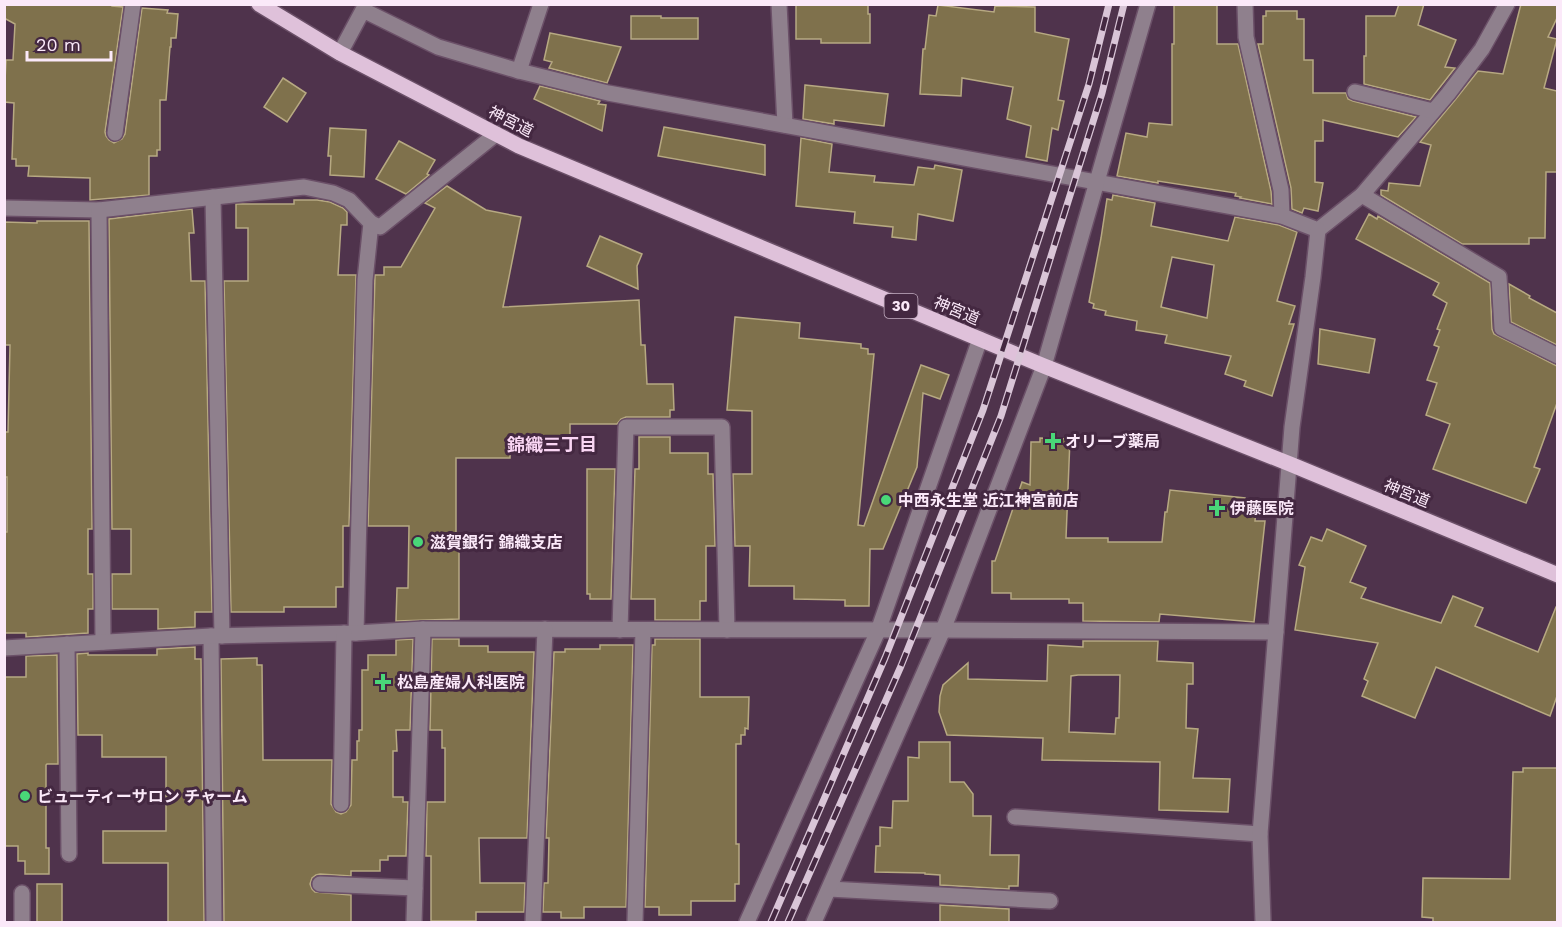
<svg xmlns="http://www.w3.org/2000/svg" width="1562" height="927" font-family="'Work Sans','Noto Sans JP',sans-serif">
	<rect width="100%" height="100%" fill="#4f334c"/>
	<!-- building -->
	<g fill="#7f714c" stroke="#b7a982" stroke-width="1.5" fill-rule="evenodd">
		<polygon points="4,4 112,4 112,6 123,7 105,132 106,136 109,140 114,143 122,139 125,134 142,8 168,10 167,13 178,14 176,38 171,38 171,47 170,47 166,100 160,100 160,150 157,150 157,156 149,156 149,195 90,200 90,178 28,176 29,166 16,166 16,159 12,159 14,103 4,102 6,60 13,60 15,24 4,18"/>
		<polygon points="796,4 868,4 868,14 870,14 870,43 821,43 821,39 796,39"/>
		<polygon points="1174,4 1217,4 1217,44 1238,44 1271,191 1272,204 1240,198 1241,197 1235,196 1236,193 1158,181 1158,183 1117,176 1126,133 1147,137 1149,123 1172,125 1172,44 1174,44"/>
		<polygon points="1399,4 1424,4 1418,25 1456,40 1445,67 1455,68 1430,100 1364,84 1364,56 1366,56 1366,16 1395,16"/>
		<polygon points="1521,4 1557,4 1557,18 1548,37 1557,39 1544,88 1557,91 1557,172 1546,172 1545,238 1529,238 1529,244 1462,244 1381,195 1381,190 1388,191 1389,183 1420,186 1431,145 1420,142 1455,100 1478,71 1503,74"/>
		<polygon points="938,5 994,12 995,6 1035,7 1035,32 1069,39 1058,100 1064,101 1058,130 1052,128 1047,161 1026,157 1031,126 1007,119 1013,87 962,78 961,96 920,94 923,49 925,49 929,15 936,16"/>
		<polygon points="1266,11 1297,11 1297,19 1304,19 1304,60 1313,60 1313,93 1346,93 1348,99 1353,101 1416,117 1398,137 1323,120 1323,141 1315,141 1315,182 1323,183 1318,211 1304,208 1302,213 1292,209 1291,188 1258,44 1263,44 1263,16 1266,16"/>
		<polygon points="631,16 661,16 661,18 698,18 698,39 631,39"/>
		<polygon points="550,33 621,47 607,83 549,68 552,62 544,60"/>
		<polygon points="283,78 306,93 287,122 264,107"/>
		<polygon points="805,85 888,94 884,126 834,120 834,124 803,119"/>
		<polygon points="540,86 600,101 598,104 606,105 602,131 534,99"/>
		<polygon points="664,127 765,145 765,175 658,156"/>
		<polygon points="330,128 366,130 364,177 330,175 331,156 328,156"/>
		<polygon points="801,138 832,144 829,172 875,176 874,182 914,185 918,167 934,169 935,165 962,170 953,221 918,214 916,240 892,237 893,227 854,223 855,212 796,206"/>
		<polygon points="399,141 435,160 427,174 429,175 406,194 376,179"/>
		<polygon points="447,186 486,210 521,217 503,307 639,300 641,345 645,345 647,384 673,384 674,410 670,410 670,417 626,417 621,419 617,424 570,424 570,439 510,441 510,458 456,458 456,546 459,546 459,619 396,621 397,588 408,588 409,526 368,526 375,275 384,275 384,267 401,267 435,208 425,203"/>
		<path d="M1113,195L1155,203L1151,226L1228,241L1235,217L1279,225L1297,232L1277,301L1295,306L1289,324H1294L1272,396L1244,386L1246,381L1225,374L1231,356L1165,343L1167,335L1136,330L1137,321L1105,315L1106,311L1093,308L1094,304L1089,302L1101,238L1107,199L1112,200ZM1172,257L1214,265L1207,318L1161,307Z"/>
		<polygon points="294,200 317,200 330,202 343,208 347,212 347,225 341,225 338,275 356,275 349,526 343,526 343,587 336,587 336,607 284,607 284,612 231,612 224,281 248,281 248,228 236,228 236,204 294,204"/>
		<polygon points="192,209 194,233 189,233 191,281 205,281 212,612 195,612 195,627 158,629 158,609 112,609 112,574 131,574 131,529 112,529 109,219"/>
		<polygon points="1369,214 1377,219 1378,216 1490,283 1492,329 1494,334 1557,366 1557,403 1534,467 1540,469 1526,503 1433,469 1450,424 1426,415 1437,383 1427,380 1439,347 1434,345 1440,330 1437,329 1447,303 1433,295 1439,283 1356,239"/>
		<polygon points="37,221 89,221 92,529 88,529 88,574 93,574 93,609 88,609 88,633 26,637 26,633 4,633 4,532 7,532 7,477 4,477 4,432 8,432 10,345 4,345 4,222 37,223"/>
		<polygon points="600,236 642,254 637,266 638,289 587,266"/>
		<polygon points="1509,284 1530,296 1529,298 1557,313 1557,345 1511,322"/>
		<polygon points="735,317 800,323 799,338 861,344 861,348 868,349 868,354 874,354 858,525 864,526 921,365 949,375 940,399 923,393 917,467 883,549 870,549 869,606 845,606 845,600 794,599 794,586 749,586 750,546 735,546 733,474 752,474 752,411 727,410"/>
		<polygon points="1320,329 1375,339 1369,373 1318,364"/>
		<polygon points="639,437 670,437 670,453 708,453 708,474 713,474 715,546 706,546 706,601 700,601 700,620 655,620 655,599 631,599 635,469 639,469"/>
		<polygon points="1040,438 1070,439 1066,538 1108,538 1108,542 1162,542 1165,512 1167,512 1170,490 1245,498 1244,508 1256,509 1255,521 1265,521 1254,622 1160,614 1159,622 1083,621 1083,603 1069,603 1069,599 1011,599 1011,593 992,593 992,561 995,561 1022,482 1030,485 1031,442 1040,442"/>
		<polygon points="587,469 615,469 611,599 590,599 590,594 587,594"/>
		<polygon points="1327,529 1366,546 1350,582 1366,588 1361,598 1441,623 1453,596 1483,608 1475,626 1538,652 1556,607 1557,607 1557,696 1550,716 1436,667 1415,718 1362,696 1368,681 1364,679 1378,643 1295,630 1305,567 1299,565 1311,537 1322,541"/>
		<polygon points="413,639 410,730 396,730 397,751 393,751 393,797 403,797 403,802 408,802 406,856 388,856 388,860 380,860 380,871 351,871 351,876 320,874 316,875 312,878 310,884 312,889 315,892 351,895 351,922 224,922 221,659 257,658 257,665 262,665 263,760 332,760 331,804 336,812 341,814 346,812 351,805 352,760 357,760 357,741 359,741 359,730 362,730 362,670 368,670 368,655 396,655 396,640"/>
		<polygon points="432,639 459,639 459,646 488,646 488,652 534,652 527,838 479,838 480,883 525,883 524,912 476,912 476,921 431,921 431,856 426,856 427,802 445,802 445,748 442,748 442,730 430,730"/>
		<polygon points="655,639 700,639 700,697 749,697 748,729 745,728 745,735 741,735 741,744 736,744 736,844 739,844 739,884 735,884 735,901 691,901 691,915 659,915 659,907 645,907 652,645 655,645"/>
		<path d="M1083,641H1158L1157,661L1193,663V684H1187L1186,728L1198,729L1193,778L1230,779L1228,812L1159,810L1160,762L1042,760L1043,738L947,735L939,712L940,696L943,685L968,663V679L1047,681L1048,645L1083,647ZM1078,675H1120L1119,718H1116L1115,734L1069,732L1071,676Z"/>
		<polygon points="600,645 633,645 626,907 584,907 584,918 561,918 561,912 543,912 544,883 548,883 549,838 546,838 554,652 565,652 565,649 600,649"/>
		<polygon points="195,647 195,659 201,659 204,922 168,922 168,863 103,863 103,831 166,831 166,757 102,757 102,735 78,735 77,654 88,653 88,655 157,655 157,649"/>
		<polygon points="57,655 58,764 47,764 46,765 46,848 49,848 49,874 25,874 25,861 18,861 18,846 4,846 4,677 26,677 26,656"/>
		<polygon points="919,742 950,742 950,782 964,782 973,794 973,816 991,816 990,855 1019,855 1018,886 1009,886 1009,889 940,885 940,875 925,874 925,873 875,872 876,846 880,846 880,827 892,828 893,801 908,801 908,757 919,758"/>
		<polygon points="1523,768 1557,768 1557,922 1433,922 1433,918 1422,917 1423,878 1510,879 1513,772 1523,772"/>
		<rect x="37" y="884" width="25" height="38"/>
		<polygon points="940,905 1009,909 1009,922 940,922"/>
	</g>
	<g fill="none" stroke-linecap="round" stroke-linejoin="round">
		<defs>
			<g id="minor">
				<polyline points="779,4 785,125"/>
				<polyline points="1245,4 1246,37 1281,190 1282,216"/>
				<polyline points="340,53 363,10 438,47 519,71 608,93 1282,216 1318,230 1362,195 1448,94 1482,49 1507,4"/>
				<polyline points="519,71 541,4"/>
				<polyline points="1355,92 1433,111"/>
				<polyline points="115,133 133,4"/>
				<polyline points="1362,195 1499,277 1502,328 1558,356"/>
				<polyline points="213,197 222,636"/>
				<polyline points="4,208 99,210 304,187 333,193 349,200 371,223 365,280 356,633"/>
				<polyline points="99,210 103,642"/>
				<polyline points="371,223 380,227 496,134"/>
				<polyline points="620,630 626,427 722,427 727,630"/>
				<polyline points="211,636 214,922"/>
				<polyline points="67,644 69,854"/>
				<polyline points="4,648 211,636 356,633 423,629 943,630 1276,632"/>
				<polyline points="341,804 344,633"/>
				<polyline points="1015,817 1260,834"/>
				<polyline points="320,884 415,888"/>
				<polyline points="829,889 1050,901"/>
				<polyline points="22,893 22,922"/>
				<polyline points="414,922 423,629"/>
				<polyline points="533,922 545,629"/>
				<polyline points="635,922 643,630"/>
				<polyline points="747,922 878,631 980,339"/>
				<polyline points="814,922 943,630 1044,366 1148,4"/>
				<polyline points="1263,922 1260,834 1292,427 1313,277 1318,230"/>
			</g>
			<polyline id="major" points="259,4 340,53 519,146 1044,366 1290,464 1558,575"/>
		</defs>
		<!-- minor casing -->
		<use href="#minor" stroke="#6b5068" stroke-width="18"/>
		<!-- major casing -->
		<use href="#major" stroke="#6b5068" stroke-width="18"/>
		<!-- minor -->
		<use href="#minor" stroke="#8f808d" stroke-width="15"/>
		<!-- major -->
		<use href="#major" stroke="#dfc1da" stroke-width="15"/>
		<defs>
			<g id="rail">
				<polyline points="771,922 885,658 983,410 1089,84 1109,4"/>
				<polyline points="788,922 901,666 1001,416 1102,93 1124,4"/>
			</g>
		</defs>
		<!-- rail casing -->
		<use href="#rail" stroke="#d9c5d7" stroke-width="7"/>
		<!-- rail -->
		<use href="#rail" stroke="#442841" stroke-width="4.5" stroke-dasharray="14" stroke-linecap="butt"/>
	</g>
	<!-- markers -->
	<g fill="#49d778" stroke="#442841" stroke-width="2">
		<path d="M1050 432h6v6h6v6h-6v6h-6v-6h-6v-6h6z"/>
		<circle cx="886" cy="500" r="6"/>
		<path d="M1214 499h6v6h6v6h-6v6h-6v-6h-6v-6h6z"/>
		<circle cx="418" cy="542" r="6"/>
		<path d="M380 673h6v6h6v6h-6v6h-6v-6h-6v-6h6z"/>
		<circle cx="25" cy="796" r="6"/>
	</g>
	<g text-anchor="middle" stroke-width="6" stroke-linejoin="round" paint-order="stroke">
		<!-- shield labels -->
		<rect fill="#442841" stroke="#c4afc2" stroke-width="1.5" x="884.5" y="294" width="33" height="24" rx="4.5"/>
		<g font-size="15" font-weight="bold" fill="#fbe9f9">
			<text x="901" y="311">30</text>
		</g>
		<!-- street labels -->
		<g font-size="16" fill="#fbe9f9" stroke="#442841">
			<text transform="translate(511 121) rotate(27)" y="6">神宮道</text>
			<text transform="translate(957 310) rotate(23)" y="6">神宮道</text>
			<text transform="translate(1407 493) rotate(22)" y="6">神宮道</text>
		</g>
		<!-- poi labels -->
		<g font-size="16" font-weight="bold" fill="#fbe9f9" stroke="#442841" text-anchor="start">
			<text x="1065" y="447">オリーブ薬局</text>
			<text x="898" y="506">中西永生堂 近江神宮前店</text>
			<text x="1230" y="514">伊藤医院</text>
			<text x="430" y="548">滋賀銀行 錦織支店</text>
			<text x="397" y="688">松島産婦人科医院</text>
			<text x="37" y="802">ビューティーサロン チャーム</text>
		</g>
		<!-- neighbourhood labels -->
		<g font-size="18" font-weight="bold" fill="#fad6f4" stroke="#442841">
			<text x="552" y="451">錦織三丁目</text>
		</g>
	</g>
	<!-- border -->
	<rect width="1562" height="927" fill="none" stroke="#fbe9f9" stroke-width="12"/>
	<!-- scale -->
	<path d="M27 51v9h84v-9" fill="none" stroke="#fbe9f9" stroke-width="3"/>
	<text x="36" y="51" font-size="18" fill="#fbe9f9" stroke="#442841" stroke-width="4.5" paint-order="stroke">20 m</text>
</svg>
